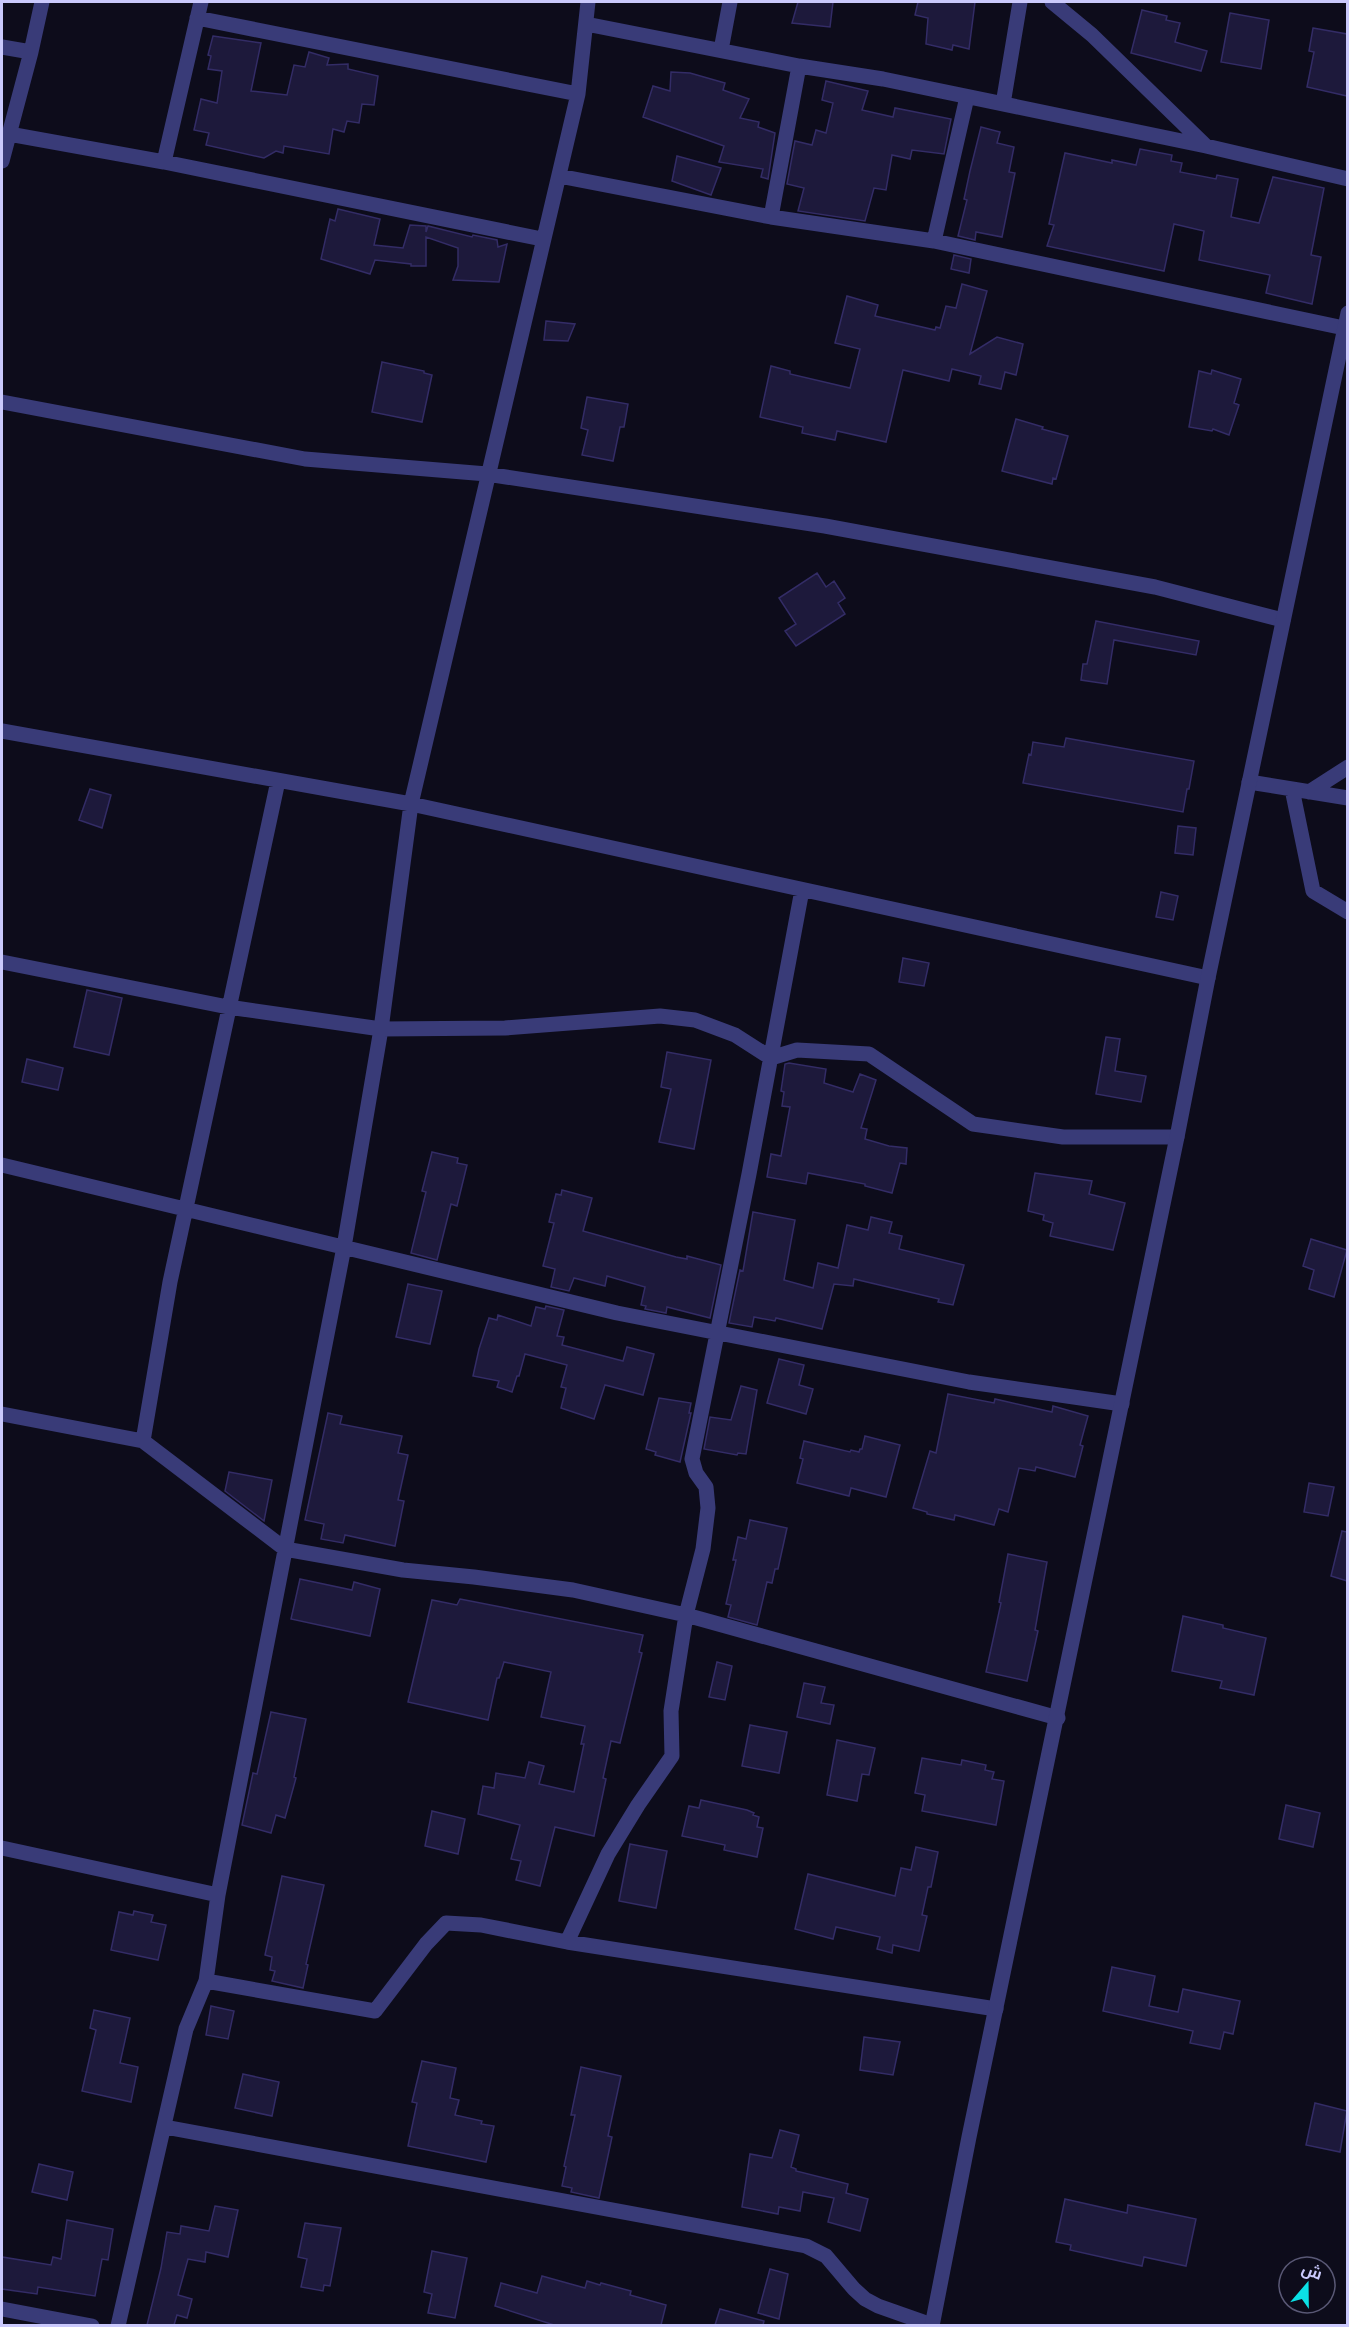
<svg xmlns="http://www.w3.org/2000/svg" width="1349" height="2327" font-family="Cabin,Cairo,sans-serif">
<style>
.building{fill:#1d193b;stroke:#332c66;stroke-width:1.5}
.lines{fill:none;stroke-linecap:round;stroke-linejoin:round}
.minor{stroke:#393b78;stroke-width:15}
.tertiary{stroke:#393b78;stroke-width:15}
</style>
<rect width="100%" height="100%" fill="#0d0c1b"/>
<!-- building -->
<path class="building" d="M798,2h35l-3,25 -38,-4z
M918,2h57l-6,47 -16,-4 -1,5 -26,-6 2,-26 -13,-3z
M1142,10l25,6 -1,4 14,3 -5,19 32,9 -6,20 -70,-18z
M1230,13l39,7 -8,49 -40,-7z
M1313,28l34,6v62l-40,-9 7,-35 -5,-1z
M213,36l48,7 -10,48 36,4 7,-30 11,2 4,-15 20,6 -2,7 21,-1v5l30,7 -4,29 -12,-1 -3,19 -12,-2 -3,11 -11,-3 -4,25 -45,-8 -1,7 -7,-2 -12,7 -58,-13 3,-12 -15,-3 7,-31 16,4 5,-32 -14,-2 3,-13 -3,-1z
M671,72l19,1 35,10 -2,7 26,9 -9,19 19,4 -1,5 17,6 -7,46 -7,-2 2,-8 -44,-7 5,-16 -81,-29 10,-31 17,5z
M826,81l42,10 -6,19 31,7 2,-9 56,11 -7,35 -32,-4 -2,9 -18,-4 -6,35 -12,-2 -9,33 -67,-10 6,-23 -17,-4 8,-43 17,4 4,-15 10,3 7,-30 -11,-3z
M981,127l19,5 -3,11 17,4 -5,25 6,1 -13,64 -26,-5 -1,8 -17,-4 9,-36 -3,-1 6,-28z
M1140,149l32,6 -1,6 11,2 -2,9 36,7 1,-4 21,4 -7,38 28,6 14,-46 51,11 -13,67 10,2 -9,47 -46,-11 4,-18 -71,-15 5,-29 -30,-7 -10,47 -117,-25 7,-21 -5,-1 16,-71 47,10v-3l24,5z
M677,156l44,12 -10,27 -39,-14z
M338,209l42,10 -6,26 29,3 7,-23 16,1v6l2,-6 44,11 1,-2 24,5 1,7 9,-3 -8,38 -46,-2 5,-14v-18l-32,-11v29h-15v-2l-36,-4 -5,14 -49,-15 9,-40 5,2z
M954,255l17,4 -2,14 -18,-4z
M962,284l25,7 -17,63 27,-17 26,7 -7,31 -11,-3 -4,17 -22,-5 2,-8 -29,-7 -3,12 -46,-11 -17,72 -49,-11 -2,9 -33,-7 1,-6 -43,-10 11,-51 19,5v3l60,14 10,-39 -25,-6 12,-47 31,9 -3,11 60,14 1,-3 4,1 6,-22 10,2z
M546,321l29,3 -7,17 -24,-1z
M382,362l42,9v2l8,2 -10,47 -50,-10z
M1212,370l29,9 -7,24 5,2 -10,30 -16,-6 -1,2 -23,-4 10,-56 12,3z
M587,397l41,7 -4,23h-4l-7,34 -31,-6 6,-25 -7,-2z
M1016,419l27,8 -1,2 26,7 -12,43 -3,-1 -1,6 -50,-13z
M817,573l9,14 8,-6 11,17 -7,5 7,11 -49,32 -11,-15 11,-7 -17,-26z
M1096,621l103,20 -3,14 -82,-15 -7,44 -26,-4 2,-16h4z
M1066,738l128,23 -5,28h-2l-4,23 -160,-29 6,-29 2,1 2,-13 31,5z
M90,789l21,6 -9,33 -23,-8z
M1178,826l18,2 -3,27 -18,-2z
M1161,892l17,4 -5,24 -17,-3z
M903,958l26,5 -5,23 -25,-4z
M87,990l35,8 -13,57 -35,-8z
M1106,1037l14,2 -5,32 31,5 -5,26 -45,-8z
M667,1052l44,8 -17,89 -35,-7 12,-53 -10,-2z
M27,1059l36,9 -5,22 -36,-8z
M789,1063l37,6 -2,14 29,9 7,-18 16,6 -15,48 6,1 -2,10 24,7 18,2 -1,16 -6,-1 -8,30 -27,-7v-2l-57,-11 -2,11 -39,-7 4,-23 10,2 9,-49 -8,-1 2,-14 -3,-1 4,-27z
M432,1152l26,6 -1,5 10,2 -10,41 -6,-2 -14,56 -26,-7 15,-61 -4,-1z
M1035,1173l57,8 -3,13 36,9 -12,47 -63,-14 3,-13 -10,-3 1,-5 -16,-4z
M562,1190l30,8 -9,33 93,26 11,2v-3l34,9 -11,53 -43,-11 -1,6 -21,-4 1,-3 -5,-1 4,-18 -38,-11 -2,10 -31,-8 -5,13 -18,-4 4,-18 -12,-3 11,-43 -5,-1 7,-28 5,1z
M753,1212l42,8 -11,60 29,8 5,-25 20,5 9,-43 21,5 3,-13 21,5 -3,11 13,3 -3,13 65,16 -11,40 -15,-3 1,-3 -85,-20 -1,7 -19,-2 -12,45 -46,-11 -1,3 -21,-4 -2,10 -23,-4 11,-53 3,1z
M1311,1239l36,11 -13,47 -25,-8 5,-19 -11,-4z
M408,1284l34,7 -12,53 -34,-7z
M546,1306l18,4 -7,26 7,1 -2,8 61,16 4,-14 27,7 -11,41 -38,-10 -11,34 -33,-11 5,-20 -5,-1 6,-22 -42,-11 -6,22h-2l-5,16 -15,-5 2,-6 -26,-5 6,-27 10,-31 8,2 1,-5 33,11 5,-19 9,2z
M779,1359l25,6 -5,20 14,4 -7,25 -39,-11z
M741,1386l16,4 -11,64 -8,-1 -1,2 -33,-6 6,-32 21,3z
M948,1394l46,9 1,-4 57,13 1,-6 35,10 -8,29 3,1 -8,31 -39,-10 -1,4 -16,-3 -11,44 -9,-3 -5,16 -39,-10 -1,5 -27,-6v-2l-14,-4 17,-57 6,2z
M659,1398l32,5 -2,10h2l-11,49 -25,-7 1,-3 -10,-3z
M328,1413l14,3 -2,8 62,12 -4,17 10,2 -10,45 6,1 -9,45 -50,-11 -2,8 -22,-4 3,-15 -19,-4z
M865,1436l35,9 -14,52 -35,-9 -2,8 -52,-13 6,-24 -3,-1 4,-17 46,11 1,-2 8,2 1,-3h2z
M229,1472l43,8 -8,41 -39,-30z
M1309,1483l25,4 -6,29 -24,-4z
M750,1520l37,8 -9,41h-3l-3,14 -5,-1 -10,43 -29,-8 3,-12 -5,-1 10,-44h-3l5,-23 8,2z
M1342,1531l5,1v49l-16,-5z
M1008,1554l39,8 -12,68 3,1 -11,50 -41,-9 15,-69 -2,-1z
M300,1579l52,11 2,-8 26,7 -10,47 -79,-17z
M460,1599l183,36 -4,17 3,1 -22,90 -9,-2 -8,37 3,1 -12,57 -39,-9 -15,59 -24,-6 5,-19 -10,-2 9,-34 -42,-11 5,-28 11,2 2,-15 29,5 4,-16 15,4 -5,18 35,8 10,-48h-3l4,-18 -44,-9 10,-45 -47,-10 -5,16h-2l-9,42 -80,-18 24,-102 25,5z
M1183,1616l40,9v3l43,10 -12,57 -34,-7 2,-7 -50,-10z
M717,1662l15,4 -7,34 -16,-3z
M804,1683l21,4 -4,16 13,2 -4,19 -33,-7z
M271,1712l35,7 -12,58 2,1 -11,40 -9,-3 -5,18 -29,-8 11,-52 4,1z
M750,1725l37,7 -8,41 -37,-7z
M837,1740l38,8 -6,27 -7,-1 -5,27 -30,-6z
M922,1758l39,7 1,-5 24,5 -1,5 9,2 -2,7 12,2 -8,44 -74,-14 3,-16 -10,-2z
M701,1800l46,10 7,3 -1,2 6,2 -2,10 6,1 -6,29 -33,-7 1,-5 -43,-9 7,-30 10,2z
M1286,1805l34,8 -7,34 -34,-8z
M432,1811l33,8 -7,35 -33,-8z
M630,1844l37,7 -11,57 -37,-7z
M916,1847l22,5 -7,35h-3l-6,28 5,1 -8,35 -26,-6 -1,8 -15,-4 3,-12 -44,-10 -3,12 -38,-10 13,-55 87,22 6,-28 10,2z
M282,1876l42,9 -18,79 2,1 -5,23 -31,-7 3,-10 -5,-1 2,-13 -7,-2z
M134,1911l19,4 -2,7 15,3 -8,35 -47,-10 8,-38 14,3z
M1112,1967l43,9 -6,30 29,6 5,-23 57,12 -7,33 -9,-2 -4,17 -30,-6 3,-12 -90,-20z
M211,2006l23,5 -6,28 -22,-4z
M94,2010l36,8 -10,45 18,4 -7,35 -49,-11 14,-61 -6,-2z
M864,2037l36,5 -7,33 -33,-5z
M422,2061l34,7 -6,30 9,2 -4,15 27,6 -1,3 13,2 -8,36 -78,-16 9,-43 -5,-1z
M581,2067l40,9 -13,60 4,1 -13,61 -28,-6 1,-4 -10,-2 4,-19 -2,-1 11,-51h-4z
M243,2074l36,8 -7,34 -37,-8z
M1315,2103l32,8 -7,41 -34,-7z
M780,2130l19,5 -8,32 5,2v2l52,13 -2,9 22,6 -8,32 -32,-9 6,-24 -31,-6 -3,19 -21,-4 -1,7 -36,-7 8,-53 22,4z
M39,2164l34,8 -6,28 -35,-8z
M1065,2199l62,14 1,-8 68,14 -10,47 -42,-9 -2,9 -72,-16 1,-5 -15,-3z
M215,2206l23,4 -10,47 -22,-5 -1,10 -17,-3 -10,36 14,4 -5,19 -10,-3 -3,10h-27l14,-57 6,-36 13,2 1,-8 28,5z
M67,2220l46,9 -5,31 -6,-1 -7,37 -57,-9 -1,7 -35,-5v-32l49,8 2,-8 8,2z
M305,2223l36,5 -11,58 -6,-1 -1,6 -22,-4 6,-28 -9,-2z
M432,2251l35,7 -12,60 -27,-5 4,-19 -8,-2z
M770,2269l18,5 -9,45 -21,-6z
M542,2276l43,12 2,-7 13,4 1,-2 30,8 -1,4 36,10 -5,20h-107l-59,-19 6,-23 36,10z
M720,2309l44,12 -1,4h-48z"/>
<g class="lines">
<!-- minor -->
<path class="minor" d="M1052,2l40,33 114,111
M197,18l381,76
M586,24l213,42 84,13 323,67 142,33
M2,47l29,5
M721,50l9,-48
M1003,104l17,-102
M9,134l155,28 378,77
M2,161l29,-109 11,-50
M164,162l37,-160
M559,176l212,41 163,24 410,87
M771,217l28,-151
M934,241l33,-144
M2,402l303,57 182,15 338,52 330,61 128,33
M2,731l409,73 797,174
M1249,782l99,16
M1292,789l21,102 35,21
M1309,792l39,-25
M2,962l226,45 153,22 124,-1 155,-12 35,4 40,15 36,23 26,-8 72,4 104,70 90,13h114
M2,1165l615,148 352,69 153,22
M2,1414l141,27 142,108 118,21 71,7 99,13 113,25 372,103
M143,1441l27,-159 108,-501
M2,1848l216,47
M567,1942l41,-88 30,-49 34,-49 -1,-45 15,-96 17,-66 5,-41 -2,-21 -10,-14 -4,-14 57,-285 53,-284
M206,1981l169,30 51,-67 20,-21 35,2 86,17 429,67
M165,2127l641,119 20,10 28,33 11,10 13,7 54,19
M2,2309l90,17
M118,2326l68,-297 20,-48 12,-86 126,-648 37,-218 30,-225 167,-710 10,-92"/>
<!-- tertiary -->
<path class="tertiary" d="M932,2326l37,-189 208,-1000 31,-159 140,-665"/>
</g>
<!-- border -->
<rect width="1349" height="2327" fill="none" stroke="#cac9fc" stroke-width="6"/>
<!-- north arrow -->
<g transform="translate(1307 2285) rotate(20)"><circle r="28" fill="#0d0c1b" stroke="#595875" stroke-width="1.5"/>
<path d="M0-4.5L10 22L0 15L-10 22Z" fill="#0be0e5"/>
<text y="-9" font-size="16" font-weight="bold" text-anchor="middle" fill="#cac9fc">ش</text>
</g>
</svg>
